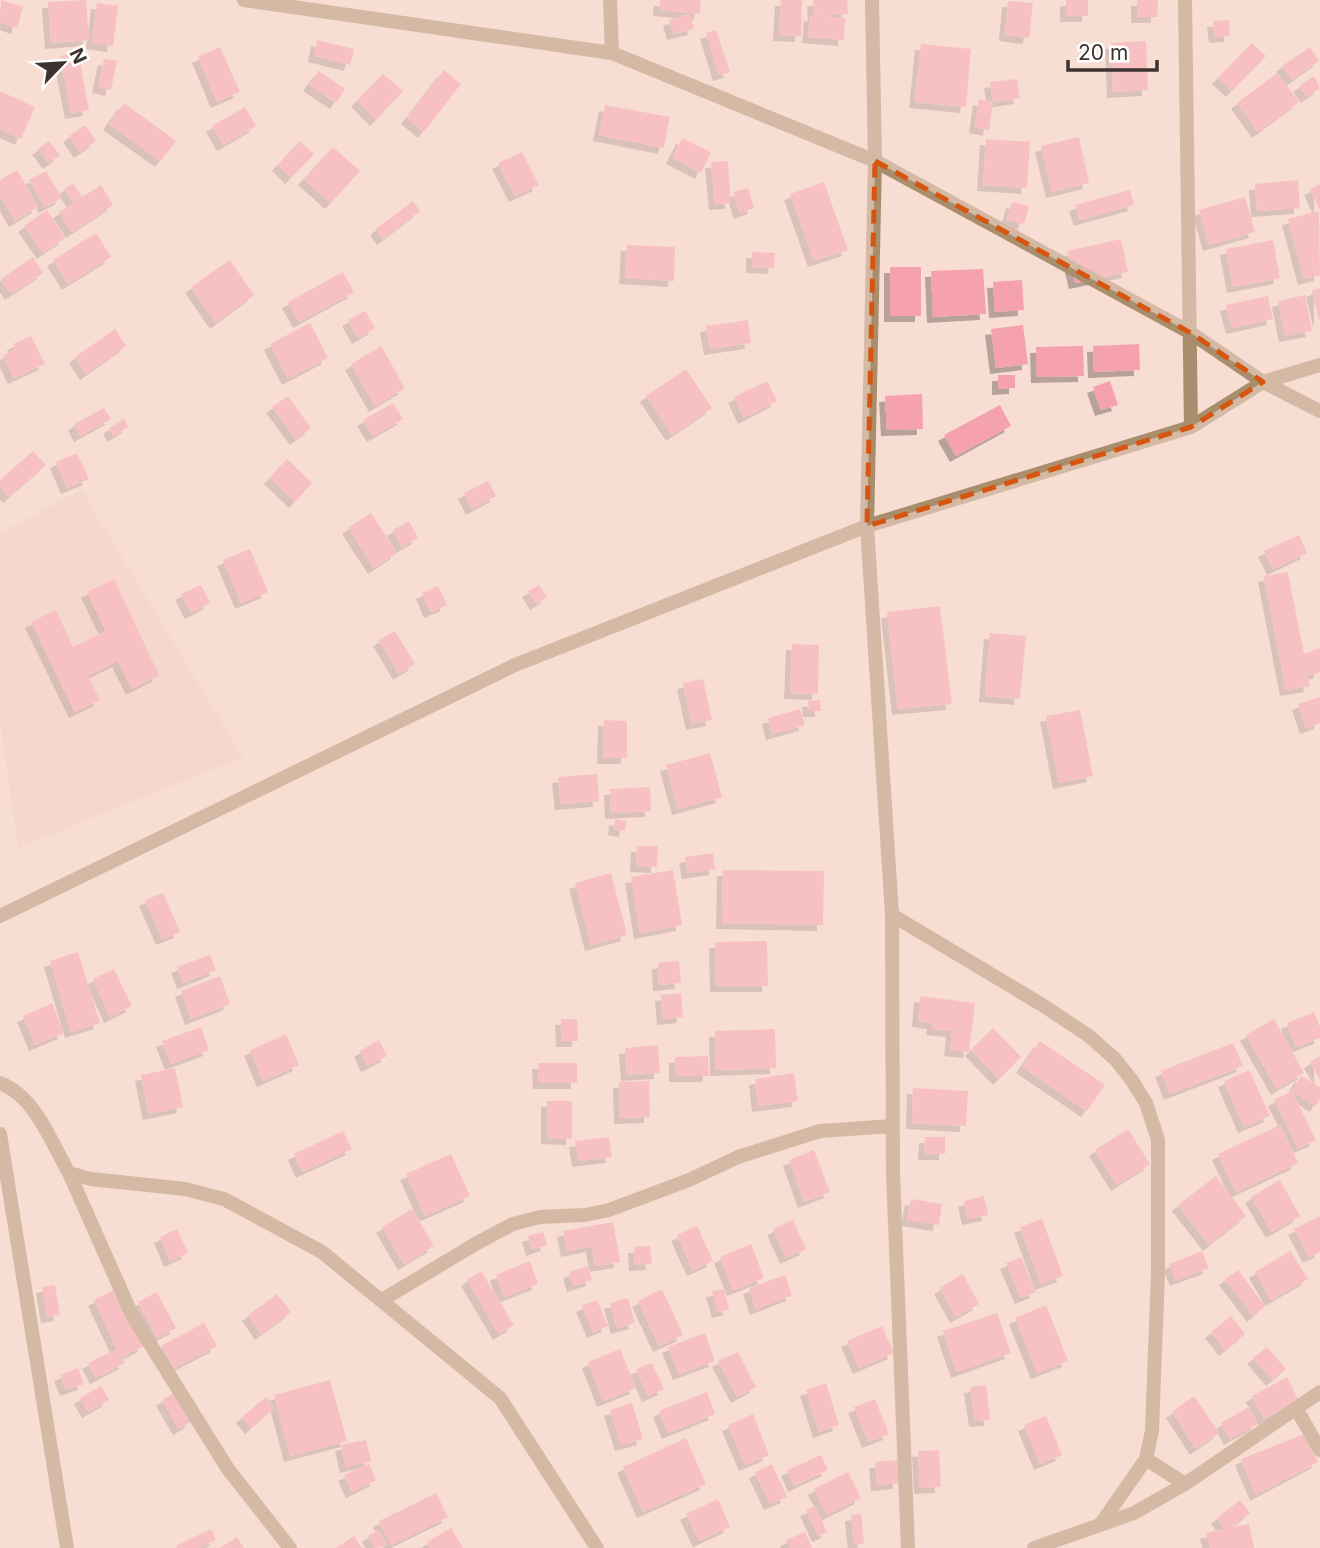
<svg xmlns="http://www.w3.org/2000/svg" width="1320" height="1548" font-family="Inter,sans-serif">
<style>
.built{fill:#f3d0c3}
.building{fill:#f5a1af;filter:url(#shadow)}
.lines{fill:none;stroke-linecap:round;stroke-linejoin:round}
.street{stroke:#a98e6d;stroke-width:14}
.marked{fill:none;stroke:#d7550f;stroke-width:5;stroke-dasharray:14 9;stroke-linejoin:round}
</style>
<defs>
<filter id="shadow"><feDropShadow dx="-6" dy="6" stdDeviation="0" flood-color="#0004"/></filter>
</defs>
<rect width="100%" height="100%" fill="#f8ddd3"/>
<!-- built -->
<path class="built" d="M81,490l162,267 -225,91 -18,-127v-188z"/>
<!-- building -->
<path class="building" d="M1,0l22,7 -6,21 -17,-6z
M86,0l3,40 -38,3 -3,-41z
M660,0h41l-1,14 -41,-4z
M781,0h21l-1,36 -22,-1z
M813,0h34l1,14 -34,2z
M1066,0h22v16h-22z
M1137,0h21l-1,17h-20z
M1008,1l25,2 -4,35 -24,-3z
M97,3l21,3 -5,40 -21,-3z
M690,14l4,15 -21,5 -4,-14z
M810,15l35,3 -1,22 -36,-3z
M1229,20l1,16 -15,1 -2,-16z
M716,30l14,42 -11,3 -13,-42z
M317,40l37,9 -4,16 -36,-9z
M1146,41l2,49 -35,2 -2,-49z
M1252,43l14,13 -34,35 -14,-13z
M921,44l50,5 -5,58 -51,-5z
M220,47l20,45 -23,10 -19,-45z
M1310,47l9,14 -27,19 -10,-14z
M78,52l11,58 -18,3 -11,-57z
M104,59l13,2 -6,29 -13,-3z
M444,70l17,14 -37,48 -17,-14z
M319,71l26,18 -9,14 -27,-18z
M1277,73l22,29 -41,30 -21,-29z
M383,74l20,17 -27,29 -19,-19z
M1314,76l6,12 -13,9 -8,-11z
M1017,79l3,19 -27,4 -4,28 -14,-3 4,-28 14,3 -3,-20z
M0,91l35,16 -14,32 -21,-10z
M124,103l52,38 -15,20 -52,-37z
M605,105l65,12 -6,31 -65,-13z
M245,107l11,19 -33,19 -11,-19z
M85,125l11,16 -16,11 -11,-16z
M1079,137l10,46 -37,9 -11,-46z
M682,138l29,14 -10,21 -29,-15z
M986,139l44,3 -3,46 -44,-3z
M49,141l11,14 -11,8 -11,-14z
M300,141l14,13 -23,24 -13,-13z
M333,147l27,24 -29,32 -27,-24z
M522,152l17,33 -24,11 -17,-33z
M728,161l3,42 -16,1 -4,-42z
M17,170l21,37 -23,14 -15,-26v-15z
M46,171l16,27 -17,9 -16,-27z
M1298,180l2,28 -43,3 -2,-27z
M824,182l24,68 -34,11 -24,-67z
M73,183l9,14 19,-12 12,20 -41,27 -13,-20 15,-9 -10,-14z
M1320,184v27l-10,-22z
M748,188l6,20 -14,5 -7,-21z
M1130,190l4,15 -54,15 -5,-15z
M1245,197l10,35 -46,13 -10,-35z
M413,201l7,10 -37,28 -7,-10z
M1012,202l17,4 -5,18 -17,-4z
M47,210l18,28 -22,15 -19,-27z
M1319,211l1,64 -16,4 -16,-60z
M96,233l15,24 -43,27 -15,-24z
M1121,239l7,33 -53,11 -8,-32z
M1273,240l7,38 -47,9 -7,-38z
M627,245l48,2 -1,34 -49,-3z
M752,252l23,1 -1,15 -22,-1z
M33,257l10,16 -32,21 -10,-15z
M230,260l24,35 -38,28 -25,-36z
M890,267h31v49h-31z
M983,269l3,45 -53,3 -2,-46z
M343,272l11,20 -55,30 -11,-20z
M1022,280l2,30 -29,2 -2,-30z
M1320,288v32h-1l-7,-29z
M1305,295l7,36 -27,5 -7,-35z
M1268,296l5,23 -41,9 -6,-23z
M365,311l10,17 -17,10 -10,-18z
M748,320l3,23 -41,6 -4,-23z
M310,323l18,35 -40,21 -18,-35z
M1023,325l5,39 -32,4 -5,-39z
M115,329l11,17 -40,28 -11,-17z
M31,336l14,28 -31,14 -11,-22 12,-7 -2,-5z
M1139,344l1,26 -46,2 -1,-26z
M381,346l24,42 -30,18 -24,-42z
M1083,346l1,30 -47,1 -1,-30z
M686,369l26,39 -40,27 -26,-39z
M998,375h17v13l-17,1z
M767,381l10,20 -33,17 -10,-21z
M1110,381l8,24 -17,5 -8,-23z
M922,394l1,35 -36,1 -2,-34z
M288,396l23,32 -15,11 -24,-32z
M393,403l10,16 -30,17 -10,-16z
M1000,405l11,21 -55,30 -12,-21z
M104,408l7,11 -31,17 -6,-12z
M124,419l4,8 -14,9 -5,-8z
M33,451l13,14 -37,32 -9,-10v-7z
M77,453l12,26 -22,9 -11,-26z
M287,459l25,24 -17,19 -25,-24z
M488,481l8,15 -24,13 -8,-16z
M371,513l26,40 -23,15 -26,-40z
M409,521l9,17 -16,9 -9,-17z
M1299,535l8,18 -34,16 -9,-18z
M250,549l18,43 -27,11 -18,-43z
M1288,572l16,82 16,-6v24l-10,4 -4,-10 4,20 -24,4 -22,-114z
M114,579l45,96 -27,14 -14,-28 -30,15 12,24 -25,12 -44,-90 25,-12 17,37 33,-16 -19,-39z
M201,585l9,18 -19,10 -10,-19z
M539,585l8,12 -11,7 -8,-13z
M438,586l9,19 -17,7 -8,-19z
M940,606l12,98 -54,5 -11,-97z
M395,631l20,33 -16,10 -20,-34z
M990,633l36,3 -6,63 -35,-3z
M792,644l27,1 -1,49 -28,-1z
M703,679l9,41 -20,4 -9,-41z
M1320,697v26l-14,5 -8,-24z
M820,700l1,11h-12l-1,-10z
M800,709l5,16 -33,9 -4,-16z
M1080,710l13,66 -34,7 -13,-67z
M604,720l23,1v37h-24z
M710,753l12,44 -44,12 -12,-44z
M597,774l2,27 -38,3 -3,-27z
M650,787l1,24 -40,2 -1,-24z
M615,819l11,2 -1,10 -11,-2z
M637,846h21l-1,21 -21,-1z
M713,853l2,16 -27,4 -3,-16z
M673,870l9,55 -42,8 -9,-56z
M723,870l101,1 -1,54 -101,-2z
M611,873l16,62 -36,10 -16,-62z
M163,893l17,39 -18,7 -17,-39z
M767,941l1,45h-52l-1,-44z
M78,952l22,71 -29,9 -21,-71z
M210,955l6,15 -33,13 -6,-16z
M679,961l2,22 -22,2 -1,-22z
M114,969l18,37 -22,11 -17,-38z
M220,976l10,28 -39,15 -10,-28z
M681,993l2,24 -20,2 -2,-24z
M920,996l55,7 -6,49 -19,-2 2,-19 -20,-2 1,-6 -15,-2z
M52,1003l12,30 -29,12 -12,-29z
M1314,1012l6,15v11l-24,9 -9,-24z
M561,1019h16l1,22h-16z
M1274,1019l30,54 -27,16 -31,-54z
M201,1027l8,23 -38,14 -9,-23z
M993,1028l28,29 -22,22 -28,-29z
M775,1029l1,39 -60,2 -1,-39z
M286,1034l13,31 -36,16 -13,-31z
M379,1040l8,16 -20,10 -7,-15z
M1040,1041l65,44 -18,26 -65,-44z
M1233,1043l10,23 -73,28 -9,-23z
M658,1045l2,28 -33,2 -2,-27z
M708,1056l1,20h-34v-19z
M1320,1056v24l-10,-18z
M538,1063h39v20h-38z
M175,1068l8,39 -34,7 -8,-39z
M1249,1070l21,46 -26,11 -20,-46z
M794,1073l4,28 -40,5 -3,-27z
M1301,1076l19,11v12l-4,7 -24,-15z
M649,1081l1,36 -30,1 -1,-36z
M913,1088l55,3 -2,35 -54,-3z
M1292,1091l24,49 -18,8 -24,-48z
M547,1101h25v38l-25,-1z
M1280,1125l18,38 -62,29 -18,-38z
M1128,1129l22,35 -33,21 -22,-35z
M343,1131l9,18 -50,23 -8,-18z
M609,1137l3,20 -34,4 -3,-20z
M925,1137h20v17h-21z
M814,1150l16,42 -26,10 -15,-42z
M451,1154l19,42 -45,20 -19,-42z
M1216,1176l30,40 -37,29 -31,-40z
M1280,1180l20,36 -28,16 -21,-35z
M984,1196l4,19 -20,4 -4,-18z
M911,1199l31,5 -3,21 -32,-5z
M412,1209l22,37 -30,18 -22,-37z
M1320,1216v36l-11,5 -15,-28z
M1042,1219l21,57 -22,8 -21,-57z
M793,1220l13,29 -20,9 -13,-29z
M613,1222l7,40 -25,4 -3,-20 -25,5 -4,-20z
M697,1226l16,35 -20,9 -16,-35z
M177,1229l11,24 -18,8 -10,-24z
M543,1232l4,13 -15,5 -4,-14z
M751,1244l13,34 -31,12 -13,-33z
M650,1246l2,18 -17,1 -1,-18z
M1202,1251l7,17 -33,12 -7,-16z
M1290,1251l18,28 -37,21 -16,-28z
M1021,1257l15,35 -15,6 -15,-35z
M530,1261l8,23 -34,13 -8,-22z
M588,1266l4,14 -19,6 -4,-14z
M1238,1270l27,36 -12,10 -28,-37z
M481,1271l33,54 -15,9 -32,-54z
M963,1274l16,30 -23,13 -16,-29z
M785,1275l7,20 -36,14 -7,-21z
M55,1285l5,30 -13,2 -5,-30z
M115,1289l29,57 -22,11 3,6 -29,15 -8,-15 29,-14 -23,-49z
M662,1289l21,46 -24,11 -21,-45z
M724,1289l5,20 -11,3 -6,-21z
M157,1292l19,36 -19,10 -19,-36z
M277,1294l14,18 -30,22 -13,-19z
M628,1298l7,25 -18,5 -7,-25z
M597,1300l11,26 -15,6 -11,-26z
M1046,1305l22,56 -31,12 -22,-55z
M997,1313l14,40 -54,19 -14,-41z
M1231,1316l14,18 -20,16 -14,-18z
M204,1323l13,23 -43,22 -13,-22z
M882,1326l12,27 -35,15 -12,-27z
M705,1333l10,28 -36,13 -11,-27z
M1267,1347l19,22 -14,11 -19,-22z
M620,1349l16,39 -33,13 -15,-39z
M738,1352l18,35 -19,10 -19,-36z
M652,1363l12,26 -16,7 -12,-27z
M78,1368l6,16 -18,6 -6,-15z
M1287,1377l12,24 -35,18 -12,-23z
M330,1380l17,61 -57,15 -16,-61z
M826,1383l13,42 -20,7 -13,-42z
M986,1385l4,35 -15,1 -5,-34z
M101,1386l8,14 -21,12 -8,-14z
M707,1392l8,22 -47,19 -9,-22z
M174,1393l17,29 -12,7 -17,-29z
M1194,1396l25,37 -23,16 -24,-37z
M266,1397l8,11 -23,20 -9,-11z
M875,1399l14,35 -21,8 -14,-35z
M632,1403l11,36 -22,6 -11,-35z
M1249,1407l9,17 -28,15 -9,-16z
M753,1414l16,41 -24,10 -17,-40z
M1046,1416l16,39 -22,9 -16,-39z
M1304,1434l14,28 -62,33 -15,-36z
M686,1438l20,46 -63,28 -20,-45z
M366,1440l5,21 -25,6 -5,-22z
M939,1450l2,37 -21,1 -2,-37z
M821,1455l7,15 -34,16 -7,-16z
M897,1460l2,23 -22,2 -2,-23z
M369,1464l7,16 -24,12 -8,-17z
M772,1464l15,33 -17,7 -15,-32z
M848,1472l13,26 -34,17 -13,-26z
M436,1493l12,24 -57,28 -12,-24z
M718,1499l12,28 -31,14 -13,-27z
M1240,1500l10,13 -19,14 18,-3 5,24h-44l-4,-15 19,-4 -8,-11z
M815,1506l12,26 -9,4 -12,-26z
M861,1514l3,30 -10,1 -3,-30z
M451,1528l12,20h-33l-3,-6z
M211,1529l5,11 -17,8h-22l-1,-2z
M379,1530l8,15 -12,3 -7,-12z
M805,1532l7,16h-22l-4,-8z
M354,1536l8,12h-26z
M237,1537l7,11h-24z"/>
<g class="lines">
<!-- street -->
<path class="street" d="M244,0l368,53 263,108 316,172 72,49 57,29
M610,0l2,53
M872,0l3,161 -8,365 25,389 1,258 15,375
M1185,0l6,427
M892,915l152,91 45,30 26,23 16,20 15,24 12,37v132l-6,159 -6,28 -46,66
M0,916l515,-251 352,-139 324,-99 72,-45 57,-17
M0,1083c35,13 51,59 69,90l22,6 94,10 39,10 98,53 178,146 97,150
M0,1134l67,414
M69,1173l63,142 96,154 62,79
M382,1300l95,-57 36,-19 27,-7 45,-2 24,-5 80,-30 49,-23 82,-26 73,-5
M1296,1408l24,42
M1146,1459l39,25
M1034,1548l100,-35 51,-29 135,-92"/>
</g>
<!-- marked area -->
<path d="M0 0H1320V1548H0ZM875,161l316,172 72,49 -72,45 -324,99z" fill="#f8ddd3" fill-opacity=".55" fill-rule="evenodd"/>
<path class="marked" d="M875,161l316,172 72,49 -72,45 -324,99z"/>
<!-- north arrow -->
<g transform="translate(63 63) rotate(65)" stroke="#ffffff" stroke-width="5" paint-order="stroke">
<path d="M0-5L12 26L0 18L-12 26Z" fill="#3c322e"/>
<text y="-10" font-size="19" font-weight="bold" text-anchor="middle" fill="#3c322e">N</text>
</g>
<!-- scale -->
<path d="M1068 60v10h89v-10" fill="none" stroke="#3c322e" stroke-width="3.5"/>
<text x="1078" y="60" font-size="21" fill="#3c322e" stroke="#ffffff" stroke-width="5" paint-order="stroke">20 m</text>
</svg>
